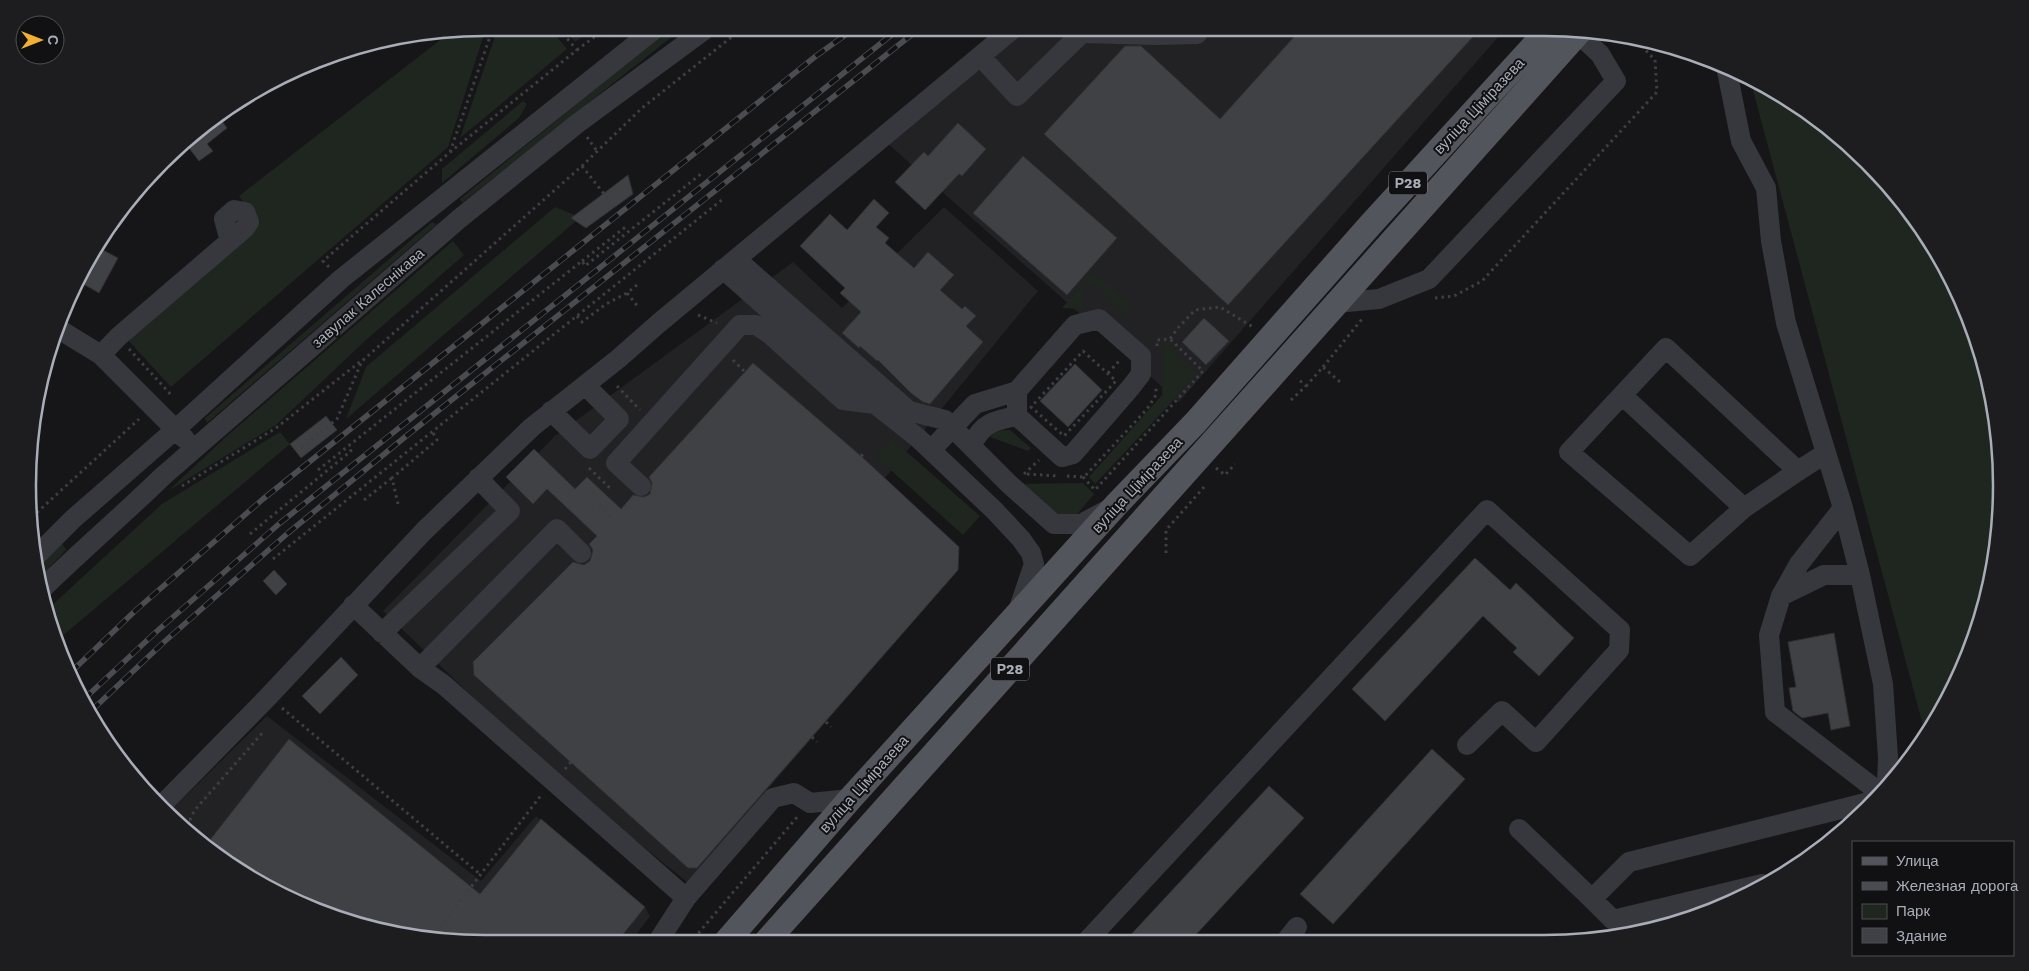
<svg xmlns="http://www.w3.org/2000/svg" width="2029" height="971" font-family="'Work Sans',sans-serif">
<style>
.built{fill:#222225}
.green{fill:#1e261f}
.building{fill:#404145;stroke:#303034}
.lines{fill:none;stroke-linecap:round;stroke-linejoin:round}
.path{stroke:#3d3f44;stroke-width:3;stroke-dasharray:2.5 4;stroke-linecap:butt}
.minor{stroke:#37383d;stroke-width:20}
.major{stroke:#53555c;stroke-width:25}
.rail-casing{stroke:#4a4c52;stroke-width:5.5}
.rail{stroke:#111113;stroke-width:4;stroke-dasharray:11;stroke-linecap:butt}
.labels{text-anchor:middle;stroke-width:4;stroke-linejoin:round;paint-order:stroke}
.shield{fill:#111113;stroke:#7b7e86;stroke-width:1}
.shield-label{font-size:14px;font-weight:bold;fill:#a8adb8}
.street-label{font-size:15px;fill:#a8adb8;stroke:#111113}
.rim{fill:none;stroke:#a8adb8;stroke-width:2.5}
</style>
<rect width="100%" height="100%" fill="#161618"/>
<!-- built -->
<path class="built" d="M1000,28h506l-327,374 -293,-260z
M944,207l94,84 -158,193 79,63 -1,23 -271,312 -134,-108 -170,-163 172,-175 238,-174 49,46z
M267,716l214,165 55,-65 109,91 5,9 -20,27h-145l-175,-34 -79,-43 -64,-52z"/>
<!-- green -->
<path class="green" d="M486,28l-38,119 -277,240 -45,-49 134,-116 -21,-26 209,-162z
M498,28h51l18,21 -107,89z
M563,28h31l-19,14z
M612,28h24l-23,10 -4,-8z
M670,28h13l-221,175 -2,-4z
M1750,79l48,26 70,57 56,69 43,79 26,86 8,90 -8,89 -26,86 -42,72z
M523,101l4,3 -8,14 -77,65v-14z
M555,207l20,8 1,6 -230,198 20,-52z
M432,222l5,2 -230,199 -2,-5z
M453,241l11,14 -98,85 -90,85 -108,66 60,-56z
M1094,273l38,33 -12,13 1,-9 -29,-27 -7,3 -2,23 -21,-1z
M1170,345l28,29 -103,110 -6,-7 73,-82 1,-49z
M1003,430h7l21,18 -3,3 -38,-14 4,-5z
M280,432l10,12 -230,194 -10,-31 112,-103z
M892,439l88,77 -17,19 -89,-80z
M1083,483l11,11 -20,24h-16l-40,-34z
M62,543l4,7 -25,26 -3,-9z"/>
<!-- building -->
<path class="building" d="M1302,28h179l-253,277 -184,-171 81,-88h16l79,73z
M218,116l9,12 -20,16 6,7 -14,10 -13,-17 20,-22z
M958,123l28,26 -24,27 -3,-2 -34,36 -30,-28 29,-30 4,4z
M1023,156l94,82 -50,57 -94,-82z
M628,175l5,19 -47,34 -15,-10z
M874,199l15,14 -13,14 13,11 -4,5 29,25 14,-16 26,23 -14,15 22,19 3,-3 11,10 -10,10 17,16 -53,62 -7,-2 -12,-9 -33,-33 -1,1 -17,-15 -1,2 -17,-15 19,-21 -21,-19 5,-5 -45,-42 30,-32 17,16z
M101,249l17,9 -19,35 -21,-12 15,-28 5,3z
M1204,318l25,23 -23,24 -24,-23z
M753,363l108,93 98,91 -1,23 -261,298h-9l-214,-193 -1,-13 100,-100 11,3 6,-4 3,-11 -4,-6 8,-8 -50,-47 -14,15 -27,-27 28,-28 41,40 12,-12 34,32 12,-14 11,2 6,-3 2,-11 -3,-6z
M1075,364l27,26 -34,37 -28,-26z
M326,416l11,14 -36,28 -11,-14z
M1475,558l35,32 6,-7 58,55 -35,38 -26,-24 4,-4 -34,-32 -98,105 -33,-32z
M274,570l13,14 -11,11 -13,-14z
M1834,633l16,93 -19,4 -3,-17 -26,5 -9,-7 -4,-23 7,-1 -8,-45z
M341,657l17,18 -38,39 -18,-18z
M289,739l191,155 61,-75 104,88 -29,36 -131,1 -89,-9 -86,-26 -72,-39 -32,-25z
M1432,749l33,30 -132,145 -33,-30z
M1269,786l35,32 -114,123h-65z"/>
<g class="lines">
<!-- path -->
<path class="path" d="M1639,44l4,-5
M577,50l29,-22
M587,137l10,14
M450,152l43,-124
M582,166l26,33
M582,261l46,-36
M329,267l-6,-6 126,-108 128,-103 -19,-22
M637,285l-10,8 12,15
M1435,298l19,-2 28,-15 175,-189 -2,-32 -23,-24
M698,315l19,8
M577,316l5,6 24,-18 21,-11
M1157,346v-6l13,-1 7,-10 18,-19 25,-3 33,20
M129,349l44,48
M1083,351l33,30 -52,55 -33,-29z
M733,360l12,12
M1323,367l39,-48
M1108,373l12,-13
M617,386l23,24
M1306,386l17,-19 17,15
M1291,400l15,-14 -9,-8
M301,448l36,-29 25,-58 221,-196 59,-57 101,-80
M861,456l4,-3
M589,468l23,22
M1216,468l9,7 10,-11
M318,470l264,-209 3,5 116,-92
M1024,474l15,-14
M1027,474l31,2
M1067,476l17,1 63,-68 9,-14v-10
M1083,477l12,13 108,-119 -33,-32
M182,486l94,-58 85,-67
M364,500l28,-22
M398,504l-6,-26 45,-38 -5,-9
M599,506l14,12
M32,517l107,-98
M250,534l101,-83 -3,-5
M1166,553v-23l39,-44
M273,559l450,-360
M282,708l199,167
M826,722l5,5
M812,737l5,5
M565,769l6,-7
M176,821h14
M189,832l-2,-5 7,-16 70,-80
M432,938l110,-144
M690,943l108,-127"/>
<!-- minor -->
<path class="minor" d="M980,56l37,40 65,-63 74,2 41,-1
M1726,66l15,75 25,47 5,53 15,82 57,185 17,67 23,109 5,73 -1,27
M736,259l173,152 36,9 64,64 45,40h27l26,-14
M723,269l152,135
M1336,303l43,-4 50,-20 187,-198 -16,-27 -25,-23
M1099,319l42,37v18l-10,13 -58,67 -11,3 -45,-41v-25l58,-66z
M57,328l44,27 84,84
M101,355l17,-18 127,-109 4,-6 -4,-10 -11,-2 -10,9 6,22
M1622,395l122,113
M551,411l39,38 29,-30 -34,-34
M972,445c10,-22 23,-25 45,-29
M931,450l44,-46 42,-13
M1798,471l-54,37 -54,48 -121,-104 97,-104 132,123 28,-18
M641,486l-25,-23 124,-138h16l15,10 72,65 32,4 43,34 76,72 27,29 10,14 3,11 -16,47
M1843,508l-44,56 -18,32 -12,39 6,77 104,80
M35,557l38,-38 103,-90 165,-150 315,-251
M44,587c39,-38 80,-73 119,-111l296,-257 119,-96 129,-95
M1781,596l43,-21h36
M353,605l67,63 24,17 242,213
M382,633l128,-122 -32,-33
M420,668l137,-139 24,24
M160,807l107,-109 157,-167 108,-104 86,-68 41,-36 355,-295
M1519,829l73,70
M1762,884l-149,36 -21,-21 37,-37 240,-60
M1087,941l400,-431 133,120 -1,20 -83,92 -34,-31 -35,34
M1286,941l11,-14
M657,943l29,-45 87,-100 21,-5 16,10 40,-4"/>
<!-- major -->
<path class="major" d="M725,943l125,-144 267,-295 78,-81 176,-199 179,-196
M765,943l815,-912"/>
<defs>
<path id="rail" d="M70,673l66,-63 127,-111 553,-443 39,-28
M83,700l73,-68 124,-109 620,-495
M91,711l73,-69 124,-109 117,-96 515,-409"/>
</defs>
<!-- rail casing -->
<use href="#rail" class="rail-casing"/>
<!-- rail -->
<use href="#rail" class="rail"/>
</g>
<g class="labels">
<!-- shield labels -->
<g class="shield">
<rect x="1389" y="171.5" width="38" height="23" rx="4"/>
<rect x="991" y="657.5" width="38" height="23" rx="4"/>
</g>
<g class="shield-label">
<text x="1408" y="188">Р28</text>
<text x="1010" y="674">Р28</text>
</g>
<!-- street labels -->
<g class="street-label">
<text transform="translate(1479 106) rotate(-47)" y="5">вуліца Ціміразева</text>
<text transform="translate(368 298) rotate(-41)" y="5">завулак Калеснікава</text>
<text transform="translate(1137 485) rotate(-47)" y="5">вуліца Ціміразева</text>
<text transform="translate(864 784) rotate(-48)" y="5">вуліца Ціміразева</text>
</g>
</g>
<!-- crop -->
<path d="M0 0H2029V971H0ZM485 36H1544A449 449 0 0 1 1993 485V486A449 449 0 0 1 1544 935H485A449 449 0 0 1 36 486V485A449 449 0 0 1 485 36Z" fill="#1d1d20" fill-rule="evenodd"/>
<path class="rim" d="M485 36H1544A449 449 0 0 1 1993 485V486A449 449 0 0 1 1544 935H485A449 449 0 0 1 36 486V485A449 449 0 0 1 485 36Z"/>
<!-- legend -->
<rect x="1852" y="841" width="162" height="115" fill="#111113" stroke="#4d4f55"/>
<rect x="1862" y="857" width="25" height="8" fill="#53555c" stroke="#4d4f55"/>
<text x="1896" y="866" font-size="15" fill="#a8adb8">Улица</text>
<rect x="1862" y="882" width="25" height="8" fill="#4a4c52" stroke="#4d4f55"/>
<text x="1896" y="891" font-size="15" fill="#a8adb8">Железная дорога</text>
<rect x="1862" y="904" width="25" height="15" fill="#1e261f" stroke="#4d4f55"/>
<text x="1896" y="916" font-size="15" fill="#a8adb8">Парк</text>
<rect x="1862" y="928" width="25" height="15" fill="#404145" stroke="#4d4f55"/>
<text x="1896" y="941" font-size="15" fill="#a8adb8">Здание</text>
<!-- north arrow -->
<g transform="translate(40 40) rotate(90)"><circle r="24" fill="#111113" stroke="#4d4f55"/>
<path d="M0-4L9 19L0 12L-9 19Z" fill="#f2b134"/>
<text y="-8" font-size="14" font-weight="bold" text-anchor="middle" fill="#a8adb8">С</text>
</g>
</svg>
